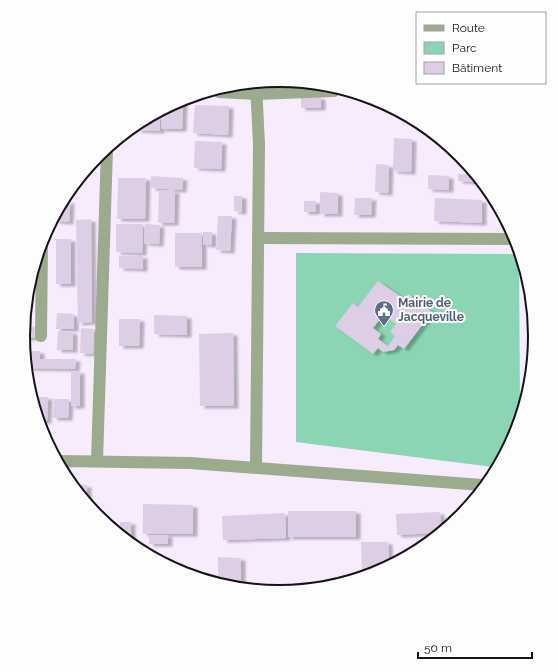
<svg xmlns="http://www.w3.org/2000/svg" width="558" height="672" font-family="Raleway,sans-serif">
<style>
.green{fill:#8bd5b4}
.building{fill:#ddcee5;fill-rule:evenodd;filter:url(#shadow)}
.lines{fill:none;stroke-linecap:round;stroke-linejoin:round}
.minor{stroke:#9caa8d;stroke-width:12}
.tertiary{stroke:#9caa8d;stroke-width:12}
.labels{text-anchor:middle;stroke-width:4;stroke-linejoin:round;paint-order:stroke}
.service-label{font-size:12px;font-weight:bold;fill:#4e5e75;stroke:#fdfdfd;text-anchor:start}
.rim{fill:none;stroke:#18131b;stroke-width:2}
</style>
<defs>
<filter id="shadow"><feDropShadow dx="4.5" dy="2.5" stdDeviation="1" flood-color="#0004"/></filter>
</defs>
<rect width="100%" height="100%" fill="#f7ebfe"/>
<!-- green -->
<path class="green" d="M296,253l223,1 1,158 -5,22 -22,33 -197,-25z"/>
<!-- building -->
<path class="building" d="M301,97h20v11h-20z
M179,101h4l-1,28h-21l1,-17z
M195,105l34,1 -1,29 -35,-2z
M160,113v18l-25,-1z
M394,138l18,1 -1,33 -18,-1z
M195,141l27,1 -1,27 -27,-1z
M376,164l13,1 -1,28 -13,-1z
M467,166l11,16 -20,-1v-7h9z
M428,175l21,1v14l-21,-1z
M151,176l32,2 -1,12 -31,-2z
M118,178h28l-1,41h-28z
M159,190l16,1 -1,32h-16z
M320,192l18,1v21h-18z
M234,196h8v16l-8,-1z
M355,198h17l-1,17h-17z
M435,198l47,2v23l-48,-2z
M67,201h3l-1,21 -14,-1v-2z
M304,201h12v11h-12z
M218,216h14l-2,35 -14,-1z
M91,219l1,103 -14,1 -2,-103z
M116,224h27l-1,29 -26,-1z
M145,224l15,1 -1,19 -15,-1z
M203,232h9v13l-9,-1z
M175,233h27v34h-27z
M56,239h15v45h-15z
M119,256h24v13l-24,-1z
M378,281l26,18 4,-5 24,18 -28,37 -6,-4 -4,5 -11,2 -5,-4 -5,6 -38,-28 18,-23 5,4zM383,315l13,9 -6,8 5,4 -7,10 -10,-7 3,-5 -8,-6z
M57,313l17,1v15h-18z
M154,315l33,1v19l-33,-1z
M119,319h21l-1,27h-20z
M25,326l12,1v11h-14z
M81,328l13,1 -1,25 -13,-1z
M58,331l15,1v18h-16z
M233,333l1,73h-34l-1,-72z
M26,351h14v8h36l-1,10 -46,-1z
M80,371v35h-9v-34z
M35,397h13l-1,24h-7z
M54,399h15l-1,19h-15z
M77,485h10v15z
M143,504l50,1v29h-50z
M288,511h68v26h-68z
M440,512l1,18 -5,3 -39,2 -1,-21z
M285,513l1,25 -63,2 -1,-24z
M120,522h11v15h-3l-8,-5z
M149,535h19v9h-19z
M361,542h27l1,23 -12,8 -15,3z
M218,557l23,1v26l-23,-4z"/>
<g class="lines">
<!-- minor -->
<path class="minor" d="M219,92l37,2 78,-3
M258,238l258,1
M41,336l1,-94
M97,461l10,-312"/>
<!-- tertiary -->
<path class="tertiary" d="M256,85l3,59 -3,323
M60,461l130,2 292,22"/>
</g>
<!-- icons -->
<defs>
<symbol id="civic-pin" viewBox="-11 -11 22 30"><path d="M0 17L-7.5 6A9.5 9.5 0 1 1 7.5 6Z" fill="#5c6f8a" stroke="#fdfdfd"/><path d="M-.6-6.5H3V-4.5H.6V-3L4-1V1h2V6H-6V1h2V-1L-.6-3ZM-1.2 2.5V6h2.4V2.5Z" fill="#fff"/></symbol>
</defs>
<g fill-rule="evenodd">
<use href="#civic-pin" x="373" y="299" width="22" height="30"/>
</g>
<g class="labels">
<!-- service labels -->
<g class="service-label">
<text x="398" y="307">Mairie de<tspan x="398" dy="14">Jacqueville</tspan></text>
</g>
</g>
<!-- crop -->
<path d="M0 0H558V672H0ZM30 336a249 249 0 1 1 498 0a249 249 0 1 1-498 0Z" fill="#fdfdfd" fill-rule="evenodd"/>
<path class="rim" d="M30 336a249 249 0 1 1 498 0a249 249 0 1 1-498 0Z"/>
<!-- legend -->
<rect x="416" y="12" width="130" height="72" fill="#fdfdfd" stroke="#a19fa3"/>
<rect x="424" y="25" width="20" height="6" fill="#9caa8d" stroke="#a19fa3"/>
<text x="452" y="32" font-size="12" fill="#18131b">Route</text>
<rect x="424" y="42" width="20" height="12" fill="#8bd5b4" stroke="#a19fa3"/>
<text x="452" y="52" font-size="12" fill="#18131b">Parc</text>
<rect x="424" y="62" width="20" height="12" fill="#ddcee5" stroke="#a19fa3"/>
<text x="452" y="72" font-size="12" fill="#18131b">Bâtiment</text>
<!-- scale -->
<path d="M418 652v6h114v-6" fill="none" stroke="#18131b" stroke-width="2"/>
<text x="424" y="652" font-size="12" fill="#18131b" stroke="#fdfdfd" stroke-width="3" paint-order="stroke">50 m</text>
</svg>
